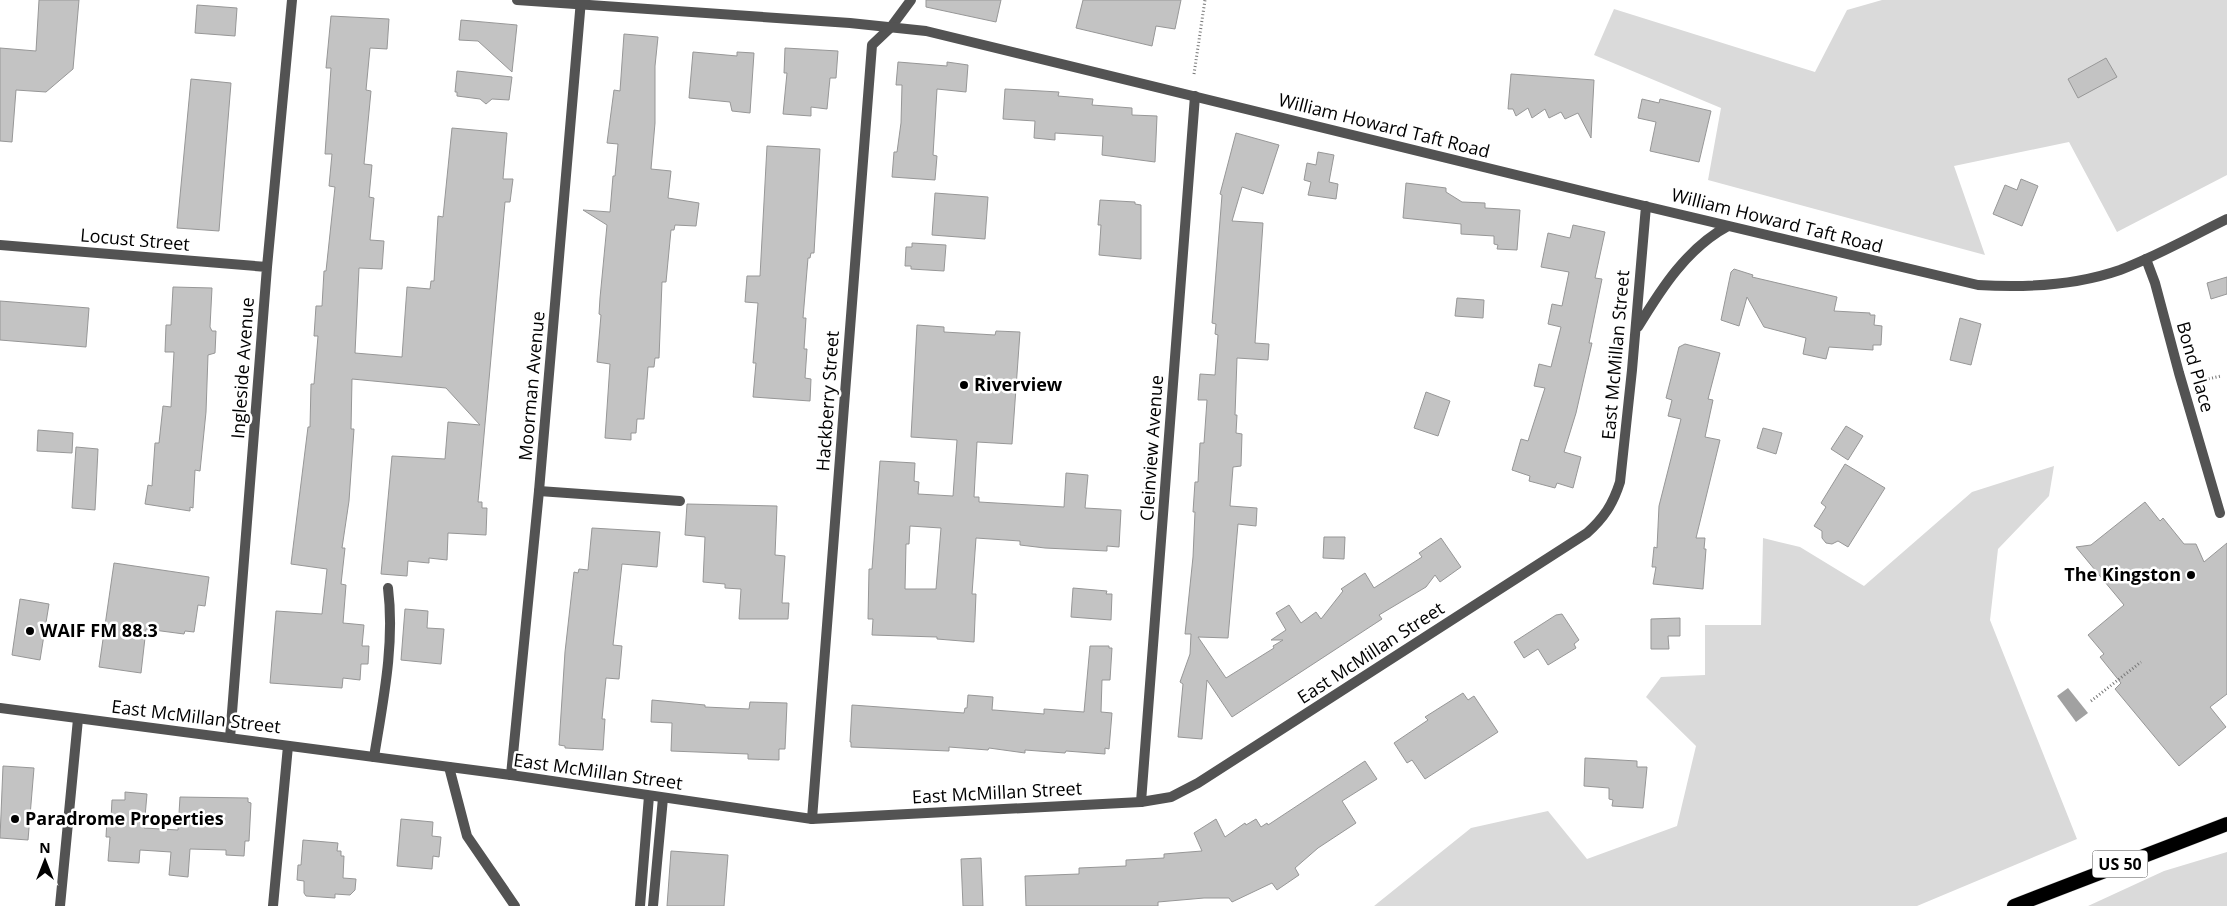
<svg xmlns="http://www.w3.org/2000/svg" width="2227" height="906" font-family="'Open Sans',sans-serif">
<style>
.green{fill:#dadada}
.water{fill:#a1a1a1}
.building{fill:#c3c3c3;stroke:#979797;fill-rule:evenodd}
.lines{fill:none;stroke-linecap:round;stroke-linejoin:round}
.trunk-casing{stroke:#dbdbdb;stroke-width:15}
.path{stroke:#757575;stroke-width:3;stroke-dasharray:1 2.5;stroke-linecap:butt}
.service{stroke:#535353;stroke-width:10}
.minor{stroke:#535353;stroke-width:10}
.tertiary{stroke:#535353;stroke-width:10}
.trunk{stroke:#000;stroke-width:14}
.poi-dot{fill:#000;stroke:#fff;stroke-width:2}
.labels{text-anchor:middle;stroke-width:5;stroke-linejoin:round;paint-order:stroke}
.shield{fill:#fff;stroke:#4c4c4c;stroke-width:1}
.shield-label{font-size:16px;font-weight:bold;fill:#000}
.street-label{font-size:18px;fill:#000;stroke:#fff}
.poi-label{font-size:18px;font-weight:bold;fill:#000;stroke:#fff;text-anchor:start}
</style>
<rect width="100%" height="100%" fill="#fff"/>
<!-- green -->
<path class="green" d="M1882,0h345v175l-110,57 -48,-90 -115,24 31,89 -277,-75 13,-72 -127,-53 20,-46 201,63 32,-62z
M2054,466l-5,30 -51,53 -8,71 87,219 -160,67h-543l97,-78 77,-17 39,48 90,-33 19,-80 -50,-49 15,-20 44,-2v-50h56l2,-87 37,9 64,39 108,-94z
M2227,852v54h-139l76,-35z"/>
<!-- water -->
<path class="water" d="M2068,688l20,25 -12,9 -19,-26z"/>
<!-- building -->
<path class="building" d="M39,0h40l-6,69 -27,23 -30,-2 -4,52 -12,-1v-93l36,3z
M926,0h75l-5,22 -70,-15z
M1083,0h98l-6,29 -19,-3 -4,20 -76,-18z
M197,5l40,3 -2,28 -40,-3z
M331,16l58,3 -2,30 -17,-1 -4,42 5,1 -7,73 8,1 -3,32 5,1 -4,42 14,1 -2,28 -23,-1 -4,85 47,4 5,-70 23,2 1,-8h3l4,-65 5,1 9,-89 55,5 -4,46h10l-3,23h-5l-27,300h4v6h5l-1,27 -38,-2 -1,27 -18,-2v5l-21,-2 -1,15 -26,-2 11,-118 53,3 3,-37 32,3 -34,-37 -94,-9 -1,50h3l-5,72 -7,47h3l-4,36 5,1 -3,38 21,2 -2,21h7l-1,18h-7l-1,16 -17,-2 -1,10 -72,-5 6,-72 46,3 5,-45 -36,-5 17,-137h2l1,-43h3l4,-48h-4l2,-30h6l2,-35h2l9,-84 -6,-1 3,-32h-7l6,-86h-5z
M461,20l56,5 -5,47 -34,-31 -19,-1z
M624,34l34,3 -3,29v57l-4,46 20,2 -3,27 31,5 -3,23 -21,-1 -1,5h-3l-5,52h-4l-3,76h-4l-1,9h-6l-4,52h-7l-1,14h-5v7l-26,-2 5,-74 -13,-2 4,-47 -2,-1 1,-16 7,-73 -24,-15 27,2 3,-36h2l3,-32 -11,-1 7,-53 6,1z
M785,48l53,3 -2,27h-6l-3,31 -16,-2v9l-28,-2 4,-41h-3z
M693,52l44,4v-4l17,1 -4,60 -18,-2 -2,-9 -41,-4z
M2106,58l11,19 -39,21 -10,-19z
M898,62l49,4v-4l21,3 -2,27 -29,-3 -4,66 4,1 -2,24 -43,-3 2,-25h3l4,-29 1,-38h-6z
M457,71l55,6 -3,23 -17,-1 -6,5 -6,-5 -23,-3v-4h-2z
M1511,74l83,6 -3,58 -13,-25 -13,6 -4,-7 -12,6 -4,-9 -13,9 -4,-10 -12,8 -3,-7h-5z
M191,79l40,4 -12,148 -42,-3z
M1005,89l54,3 -1,4 35,3 -1,6 40,3v7l25,1 -2,46 -53,-7 1,-19 -48,-3v7l-21,-2 1,-17 -32,-2z
M1642,99l17,4 1,-4 51,12 -12,51 -49,-11 6,-29 -18,-4z
M1236,133l43,12 -16,49 -21,-7 -10,34 31,2 -8,120 14,1 -1,16 -31,-2 -2,57h2l-1,18 6,1 -1,32 -8,1 -3,39 27,2 -1,18 -18,-2 -10,114 -30,-1 28,41 48,-30 -1,-2 10,-6h-12l15,-10 -10,-17 13,-8 12,18 15,-11 5,7 22,-28 -2,-2 24,-16 9,15 48,-31 -3,-4 22,-15 20,29 -21,15 -5,-7 -9,12 -47,28 3,4 -150,98 -25,-37 -5,59 -24,-2 5,-53 -3,-2 10,-28 1,-20h-6l8,-77 2,-45h-2l2,-30h3l2,-39h4l3,-43h-9l2,-26 15,1 3,-40 -3,-1 1,-10 -4,-1 10,-128 -2,-1z
M767,146l53,3 -6,104h-3l-1,5h-2l-5,60h3l-2,31h3l-2,29 6,1 -1,22 -57,-4 3,-34h-3l5,-60 -13,-1 2,-26h13z
M1318,152l16,3 -5,27 9,2 -2,15 -28,-4 3,-13 -7,-2 3,-17 9,2z
M2021,179l17,7 -16,40 -29,-12 12,-29 12,5z
M1406,183l40,5v4l16,10 23,1v5l35,2 -3,40 -20,-1 1,-4 -4,-1v-8l-33,-2v-10l-58,-6z
M935,193l53,4 -3,42 -53,-4z
M1100,200l35,2v2l6,1v54l-42,-4 2,-30h-3z
M1573,225l32,7 -10,46 7,1 -13,64h3l-16,70 -12,39 17,5 -8,31 -16,-5 -2,5 -26,-7 1,-5 -18,-6 9,-31 7,2 17,-53 -11,-2 5,-22 12,3 10,-40 -13,-3 4,-20 10,2 7,-34 -28,-5 7,-34 22,5z
M912,243l34,2 -2,26 -33,-2v-3h-6l1,-19h6z
M1734,269l19,6 -1,2 85,20 -3,14 36,2v2h5l-1,10 8,1 -1,19h-8v5l-44,-3 -3,12 -23,-5 3,-16 -42,-11 -17,-30 -8,29 -18,-6 10,-48z
M2227,277v17l-16,5 -4,-16z
M173,287l39,1 -2,39 2,4h4l-1,22 -7,2 -2,57 -6,59 -5,-1 -2,38 -3,-1v4l-45,-7 3,-19 4,1 3,-43h4l4,-37 8,1 3,-55h-9l1,-27h5z
M1457,298l27,2 -1,18 -28,-2z
M0,301l89,7 -3,39 -86,-7z
M1960,318l21,6 -10,41 -21,-5z
M917,325l27,2v5l51,3 1,-4 24,1 -8,112 -35,-2 -3,55h5v5l85,5 2,-34 22,2 -3,33 36,2 -2,37 -12,-1v5l-62,-3 -25,-3v-4l-44,-3 -4,56h4l-2,48 -37,-3v-2l-65,-2 1,-16h-5l1,-50h3l8,-108 35,2 -1,18 5,1 -1,12 35,2 4,-56 -46,-3zM910,526l31,2 -5,61h-31l1,-45h3z
M1685,344l35,9 -12,46 5,1 -8,37 15,3 -24,98h9l-1,11h2l-3,40 -50,-5 3,-17h-4l2,-20 3,1 2,-42 22,-87 -13,-3 4,-16 -6,-2 13,-51z
M1426,392l24,9 -12,35 -24,-8z
M1846,426l17,10 -15,24 -17,-11z
M1763,428l19,5 -6,21 -19,-6z
M38,430l35,3 -1,20 -35,-2z
M76,447l22,2 -3,61 -23,-2z
M1845,464l40,24 -37,59 -10,-6 -6,3 -6,-1 -4,-5v-7l-8,-5 12,-19 -5,-4z
M2145,502l15,19 3,-3 21,26h12l8,18 23,-19v151l-17,13 16,20 -47,39 -64,-77 6,-6 -21,-26 4,-3 -16,-19 36,-30 -48,-58 15,-2z
M687,504l90,2 -2,49 10,1 -3,47h7l-1,16h-49l2,-30 -16,-1v-4l-22,-2 2,-45 -20,-2z
M592,528l68,4 -3,35 -35,-3 -9,81 9,1 -3,33 -13,-1 -4,41h3l-2,31 -38,-2v-2l-6,-1 6,-93 9,-80 4,1 1,-4 9,1z
M1324,537h21l-1,22 -21,-1z
M114,563l95,14 -4,29 -7,-1 -4,27 -9,-1 -1,3 -38,-5 -5,44 -42,-6z
M1073,588l34,3 -1,3h6l-1,26 -40,-3z
M20,599l29,5 -9,56 -28,-5z
M405,609l23,2 -1,17 17,1 -3,35 -40,-4z
M1562,614l17,26 -5,4 2,4 -28,17 -10,-16 -14,9 -10,-16 42,-27z
M1680,618v18h-12l1,13h-18v-30z
M1090,646h19v2h3l-2,32h-8l-1,32 11,1 -3,36 -4,-1v6l-39,-3 -1,2 -40,-3v3l-36,-5 -1,2 -39,-3v4l-98,-4v-5h-1l2,-37 112,8 1,-5h2l1,-13 25,2 -1,13h2l50,4v-5l40,3z
M1463,693l5,7 6,-4 24,36 -73,47 -13,-19 -5,3 -13,-20 34,-23 -3,-3z
M652,700l53,5v2l44,2 1,-7 37,1 -2,46h-6v11l-31,-1v-5l-77,-3 1,-28 -21,-1z
M1585,758l52,3v6h10l-4,41 -31,-2 1,-6 -4,-1v-11l-25,-2z
M1365,761l12,18 -35,22 14,22 -38,25 -23,20 4,7 -22,15 -5,-7 -40,19 -3,-4h-25l-46,4v4h-132l-1,-30 54,-2v-6l47,-2v-6l38,-2v-4l38,-3 -8,-18 22,-14 9,18 20,-14 1,2 10,-6 5,8 6,-4 1,2z
M3,766l31,2 -6,72 -28,-2z
M125,792l22,2 -3,34 34,2 2,-33 68,1v4l3,1 -2,38h-4l-1,15 -18,-1v-5l-36,-1 -2,28 -19,-2 2,-23 -31,-2 -1,13 -31,-2 2,-24h-4l1,-18h4l1,-19h13z
M401,819l32,3 -1,14 9,1 -2,20 -6,-1 -1,13 -35,-3z
M303,840l35,3 -1,8h4v5h3l-1,22 13,1 -1,11 -5,5 -15,-1v4l-29,-2 -2,-3v-12l-7,-1 1,-15h3z
M671,851l57,4 -4,51h-57z
M981,858l2,48h-20l-2,-47z"/>
<g class="lines">
<defs>
<path id="trunk" d="M2014,906l213,-82"/>
</defs>
<!-- trunk casing -->
<use href="#trunk" class="trunk-casing"/>
<!-- path -->
<path class="path" d="M1194,74l11,-74
M2195,382l26,-6
M2091,701l50,-39"/>
<!-- service -->
<path class="service" d="M539,491l141,10
M374,757c9,-56 21,-113 14,-169
M449,767l18,69 48,70
M640,906l9,-110
M653,906l10,-108"/>
<!-- minor -->
<path class="minor" d="M0,245l267,22
M2146,259l9,24 24,90 41,140
M230,738l37,-471 25,-267
M511,775l28,-284 42,-491
M1141,802l54,-706
M812,819l60,-774 19,-18 20,-27
M60,906l18,-187
M273,906l15,-160"/>
<!-- tertiary -->
<path class="tertiary" d="M517,0l333,23 76,8 689,168 363,86c48,3 96,1 142,-15 37,-14 72,-34 107,-51
M1638,327c23,-38 49,-79 90,-101
M0,708l511,67 301,44 329,-17 30,-5 27,-14 389,-250c17,-15 26,-29 33,-51l12,-112 14,-164"/>
<!-- trunk -->
<use href="#trunk" class="trunk"/>
</g>
<!-- markers -->
<g class="poi-dot">
<circle cx="964" cy="385" r="5"/>
<circle cx="2191" cy="575" r="5"/>
<circle cx="30" cy="631" r="5"/>
<circle cx="15" cy="819" r="5"/>
</g>
<g class="labels">
<!-- shield labels -->
<rect class="shield" x="2092.5" y="850.5" width="55" height="27" rx="4"/>
<g class="shield-label">
<text x="2120" y="870">US 50</text>
</g>
<!-- street labels -->
<g class="street-label">
<text transform="translate(1384 126) rotate(14)" y="6">William Howard Taft Road</text>
<text transform="translate(1777 221) rotate(14)" y="6">William Howard Taft Road</text>
<text transform="translate(135 240) rotate(5)" y="6">Locust Street</text>
<text transform="translate(1616 355) rotate(-85)" y="6">East McMillan Street</text>
<text transform="translate(2195 367) rotate(74)" y="6">Bond Place</text>
<text transform="translate(243 368) rotate(-86)" y="6">Ingleside Avenue</text>
<text transform="translate(532 386) rotate(-85)" y="6">Moorman Avenue</text>
<text transform="translate(828 401) rotate(-86)" y="6">Hackberry Street</text>
<text transform="translate(1152 448) rotate(-86)" y="6">Cleinview Avenue</text>
<text transform="translate(1371 653) rotate(-33)" y="6">East McMillan Street</text>
<text transform="translate(196 717) rotate(7)" y="6">East McMillan Street</text>
<text transform="translate(598 772) rotate(8)" y="6">East McMillan Street</text>
<text transform="translate(997 793) rotate(-3)" y="6">East McMillan Street</text>
</g>
<!-- poi labels -->
<g class="poi-label">
<text x="974" y="391">Riverview</text>
<text x="2181" y="581" text-anchor="end">The Kingston</text>
<text x="40" y="637">WAIF FM 88.3</text>
<text x="25" y="825">Paradrome Properties</text>
</g>
</g>
<!-- north arrow -->
<g transform="translate(45 861)" stroke="#ffffff" stroke-width="4" paint-order="stroke">
<path d="M0-4L9 19L0 12L-9 19Z" fill="#000000"/>
<text y="-8" font-size="14" font-weight="bold" text-anchor="middle" fill="#000000">N</text>
</g>
</svg>
